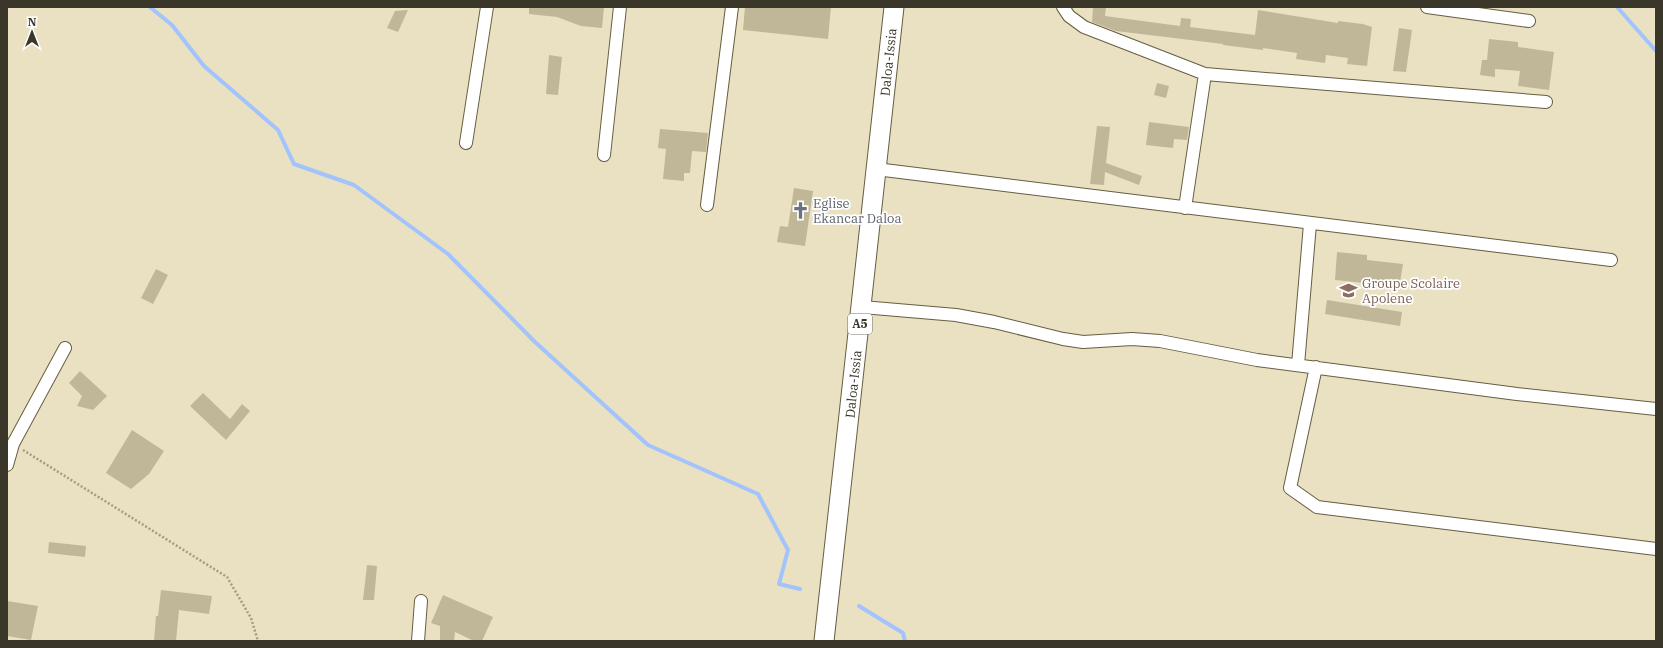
<svg xmlns="http://www.w3.org/2000/svg" width="1663" height="648" font-family="'IBM Plex Serif',serif">
<style>
.lines{fill:none;stroke-linecap:round;stroke-linejoin:round}
.stream{stroke:#a2c3fc;stroke-width:4}
.building{fill:#c0b799}
.street-casing{stroke:#665d42;stroke-width:14}
.primary-casing{stroke:#665d42;stroke-width:21}
.path{stroke:#a39c84;stroke-width:2.5;stroke-dasharray:2 2;stroke-linecap:butt}
.street{stroke:#fff;stroke-width:12}
.primary{stroke:#fff;stroke-width:19}
.labels{text-anchor:middle;stroke-width:3.5;stroke-linejoin:round;paint-order:stroke}
.shield{fill:#fff;stroke:#75726a;stroke-width:1}
.shield-label{font-size:12px;font-weight:bold;fill:#3a362a}
.street-label{font-size:13px;fill:#3a362a;stroke:#fff}
.worship-label{font-size:13px;fill:#5b616d;stroke:#fff;text-anchor:start}
.education-label{font-size:13px;fill:#785e54;stroke:#fff;text-anchor:start}
</style>
<rect width="100%" height="100%" fill="#eae1c2"/>
<g class="lines">
<!-- stream -->
<path class="stream" d="M150,7l22,18 32,41 74,64 16,34 60,21 94,69 87,88 113,103 110,49 30,56 -9,34 21,5
M1617,7l39,44
M859,606l44,27 2,8"/>
</g>
<!-- building -->
<path class="building" d="M529,7h75l-2,21 -21,-2 -24,-9 -28,-3z
M745,7h86l-3,32 -85,-9z
M1093,7h13l-1,9 75,10 1,-8 10,1 -1,8 65,8 3,-25 80,13v-2l25,3 9,3 -5,39 -20,-2 1,-6 -22,-3 -1,8 -29,-4 1,-6 -34,-5v2l-40,-5v-1l-107,-13 -24,-9z
M408,10l-10,22 -11,-4 8,-17z
M1399,28l13,2 -6,42 -13,-1z
M1489,39l29,3v5l36,5 -5,38 -31,-4 2,-15 -25,-2v8l-15,-2 2,-15h5z
M549,55l13,2 -4,38 -12,-1z
M1157,83l12,3 -3,12 -12,-3z
M1149,122l40,5 -2,13 -13,-1 -1,9 -27,-3z
M1097,126l13,1 -4,36 36,13 -3,9 -34,-13 -1,13 -14,-1z
M660,129l48,4 -2,19 -14,-1 -2,22h-6v8l-21,-2 3,-30 -8,-1z
M794,188l19,3 -8,55 -28,-4 3,-16 8,1z
M1337,252l30,3v5l36,4 -4,24 -26,-3 1,-1 -39,-4z
M156,269l12,6 -15,29 -12,-6z
M1327,300l75,12 -2,14 -75,-12z
M80,371l27,25 -14,14 -16,-4 5,-10 -13,-13z
M203,393l27,26 12,-15 8,7 -24,29 -36,-34z
M132,430l32,21 -15,23 -18,15 -25,-16z
M49,542l37,4 -1,11 -37,-4z
M367,565l10,1 -3,34h-11z
M161,590l51,6 -3,18 -30,-4 -3,31h-22l2,-25h2z
M443,595l50,22 -11,24h-8l-19,-9 -1,9h-14v-15l-9,-3z
M7,601l31,5 -7,34 -24,-4z"/>
<g class="lines">
<defs>
<path id="street" d="M1063,7l6,9 15,11 121,47 341,28
M1427,7l102,14
M466,143l21,-136
M604,155l16,-148
M876,169l735,91
M707,205l25,-198
M1185,208l20,-134
M862,307l94,8 38,7 69,17 20,3 49,-3 28,2 97,19 260,34 139,15
M1298,365l12,-141
M1316,367l-26,121 27,19 339,42
M7,465l6,-21 52,-96
M418,641l3,-40"/>
<path id="primary" d="M824,641l70,-634"/>
</defs>
<!-- street casing -->
<use href="#street" class="street-casing"/>
<!-- primary casing -->
<use href="#primary" class="primary-casing"/>
<!-- path -->
<path class="path" d="M23,450l204,127 24,41 7,23"/>
<!-- street -->
<use href="#street" class="street"/>
<!-- primary -->
<use href="#primary" class="primary"/>
</g>
<!-- icons -->
<defs>
<symbol id="church-bare" viewBox="-9 -9 18 18"><path d="M-1.2-6h2.4v3.5h3.3v2.4h-3.3V6h-2.4V-.1h-3.3v-2.4h3.3Z" fill="#6b7280" stroke="#fff" stroke-width="2.5" paint-order="stroke"/></symbol>
<symbol id="school-bare" viewBox="-9 -9 18 18"><path d="M0-5L7-2L0 1L-7-2ZM-4 1L0 2.5L4 1V4Q0 6-4 4Z" fill="#8d6e63" stroke="#fff" stroke-width="2.5" paint-order="stroke"/></symbol>
</defs>
<g fill-rule="evenodd">
<use href="#church-bare" x="788" y="198" width="25" height="25"/>
<use href="#school-bare" x="1336" y="278" width="25" height="25"/>
</g>
<g class="labels">
<!-- shield labels -->
<rect class="shield" x="848" y="314" width="24" height="20" rx="3"/>
<g class="shield-label">
<text x="860" y="328">A5</text>
</g>
<!-- street labels -->
<g class="street-label">
<text transform="translate(888 62) rotate(-84)" y="5">Daloa-Issia</text>
<text transform="translate(853 384) rotate(-84)" y="5">Daloa-Issia</text>
</g>
<!-- worship labels -->
<g class="worship-label">
<text x="813" y="208">Eglise<tspan x="813" dy="15">Ekancar Daloa</tspan></text>
</g>
<!-- education labels -->
<g class="education-label">
<text x="1362" y="288">Groupe Scolaire<tspan x="1362" dy="15">Apolene</tspan></text>
</g>
</g>
<!-- border -->
<rect width="1663" height="648" fill="none" stroke="#3a362a" stroke-width="16"/>
<!-- north arrow -->
<g transform="translate(32 32)" stroke="#ffffff" stroke-width="3" paint-order="stroke">
<path d="M0-3L7 15L0 10L-7 15Z" fill="#3a362a"/>
<text y="-6" font-size="11" font-weight="bold" text-anchor="middle" fill="#3a362a">N</text>
</g>
</svg>
